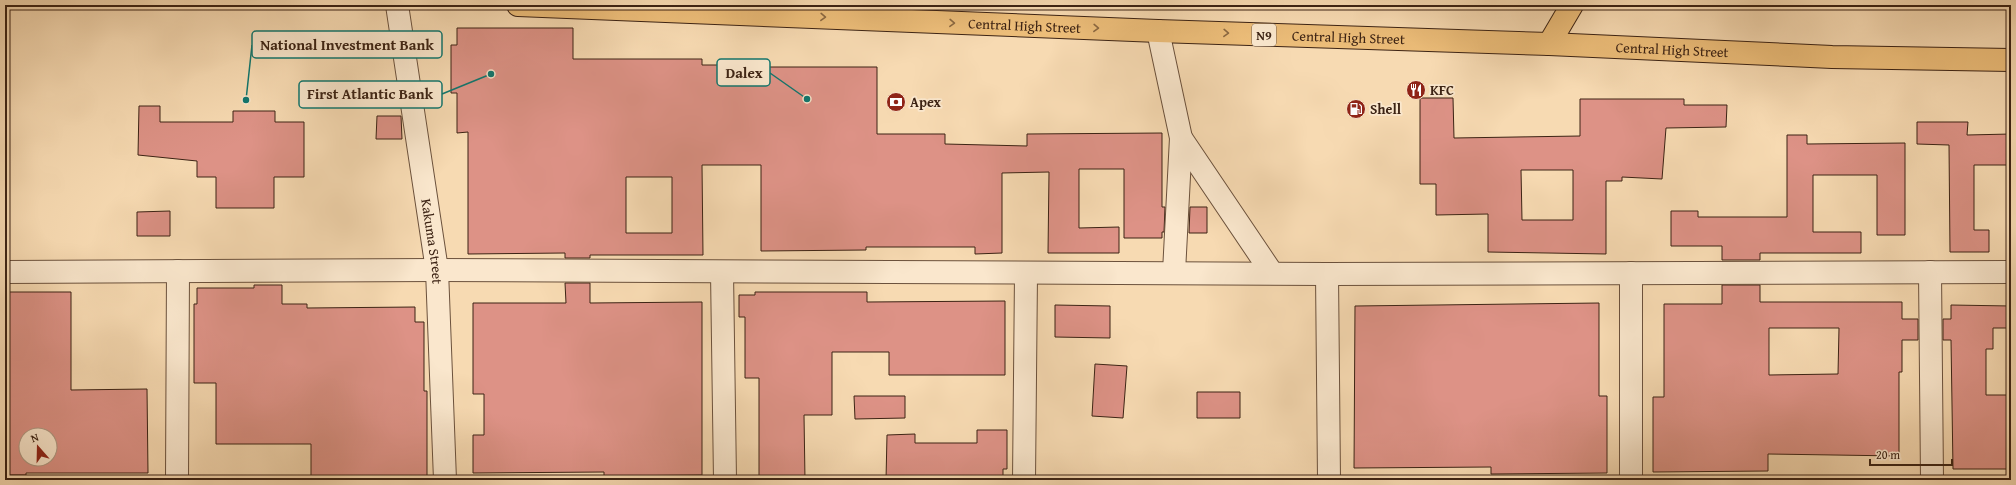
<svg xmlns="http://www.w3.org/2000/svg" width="2016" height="485" font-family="'Gentium Book Plus',serif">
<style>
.building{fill:#dd9286;stroke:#3c2314;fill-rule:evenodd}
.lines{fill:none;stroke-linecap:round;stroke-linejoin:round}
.minor-casing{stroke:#6b513c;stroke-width:24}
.trunk-casing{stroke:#3c2314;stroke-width:24}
.minor{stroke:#fae7cd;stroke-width:22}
.trunk{stroke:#ecbd79;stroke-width:22}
.oneway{stroke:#8b6841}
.labels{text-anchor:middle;stroke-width:3.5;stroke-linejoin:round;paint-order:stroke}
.shield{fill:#fae7cd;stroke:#755e4c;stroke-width:1}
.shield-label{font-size:13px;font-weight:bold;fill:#3c2314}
.street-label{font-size:14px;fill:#3c2314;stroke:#fae7cd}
.poi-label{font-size:14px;font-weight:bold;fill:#3c2314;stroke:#fae7cd;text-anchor:start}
.leader{fill:none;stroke:#0f766e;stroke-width:1.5}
.callout-dot{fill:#0f766e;stroke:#fae7cd;stroke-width:1.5}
.callout{fill:#fae7cd;stroke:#0f766e;stroke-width:1.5}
.callout-label{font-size:15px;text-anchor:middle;font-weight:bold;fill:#3c2314}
</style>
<rect width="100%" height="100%" fill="#f7dab2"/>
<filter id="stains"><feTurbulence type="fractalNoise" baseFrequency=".005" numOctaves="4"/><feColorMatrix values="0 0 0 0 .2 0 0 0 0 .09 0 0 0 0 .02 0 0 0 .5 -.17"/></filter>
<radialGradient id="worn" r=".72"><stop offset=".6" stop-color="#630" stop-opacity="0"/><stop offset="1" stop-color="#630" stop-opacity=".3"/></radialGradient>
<!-- building -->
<path class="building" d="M457,28h116v31h129v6h40v2h135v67h68v10l82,2v-12l135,-1v74h3l-1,25h-2v6h-38v-69h-45v59l40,-1v26h-71l1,-81 -47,1v80l-27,1v-7h-109v3l-105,1v-86h-59l1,90h-113v3h-25v-5l-97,1v-122l-11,1v-40h-6v-48h6zM626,177h46v56h-46z
M1420,98h33l1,40 126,-2v-37h104v6h43l-1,22 -60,1 -4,51 -40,-2v4h-16v73l-118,-2v-38l-52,1v-31h-16zM1521,170h52v50h-51z
M139,106h21v16h73v-11h42v11h29v55h-30v31h-58v-31h-19v-16l-59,-6z
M377,116h24l1,23h-26z
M1917,122h51l-1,13 44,-1v31h-37v65h15v22h-39l-1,-107 -32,-1z
M1787,135h20v9l98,-1v92h-28v-60h-64v57h48v21h-101v7h-38v-14h-51v-35h27v6h89z
M1190,207h17v26h-18z
M170,211v25h-33v-24z
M565,283h25v20l112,-1v173l-98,1v-4l-131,1v-38h11v-41h-11v-91h93z
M254,285h28v19h25v4l108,-1v15h9v69h3v89h-101v-3h-15v-33h-95v-61h-22v-79h3v-16h57z
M1722,285h38v17h142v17h16v21h-16v32h-3v84l-131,-2v17l-115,1v-75h11v-93h58zM1769,328h70l-1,46 -69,1z
M5,292h66v98l76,-1 1,84h-122v2h-21zM26,435h24v24h-24z
M755,292h112v10l138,-1v74h-116v-23h-57v63h-28l1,65h-46v-102h-14v-61h-6v-22h16z
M1599,303v93h8v77l-116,1v-7l-137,1 1,-162z
M1055,305l55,1v32l-55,-1z
M1951,305l60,1v22h-18v21h-7v46h25v74h-58l-2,-129h-8v-21h8z
M1095,364l32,2 -4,52 -31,-2z
M1197,392h43v26h-43z
M854,396h51v22l-50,1z
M977,430h30v39h-4v11h-117l1,-45 28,-1v9h62z"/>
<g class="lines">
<defs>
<g id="minor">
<path id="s1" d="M397,5l40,265 8,210"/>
<path d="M1158,31l23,107 -7,134"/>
<path d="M1181,138l91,135"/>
<path d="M5,272l432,-2 890,4 684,-2"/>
<path d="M722,272l3,208"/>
<path d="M1930,272l2,208"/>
<path d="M1327,274l2,206"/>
<path d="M177,480l1,-209"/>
<path d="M1024,480l2,-206"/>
<path d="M1631,480v-207"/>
</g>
<g id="trunk">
<path id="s2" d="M518,5l640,26 391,13 283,13 179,3"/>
<path d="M1549,44l23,-39"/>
</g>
</defs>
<!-- minor casing -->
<use href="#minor" class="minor-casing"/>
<!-- trunk casing -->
<use href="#trunk" class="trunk-casing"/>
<!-- minor -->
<use href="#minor" class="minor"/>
<!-- trunk -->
<use href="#trunk" class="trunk"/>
</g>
<!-- one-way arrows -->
<defs><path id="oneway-chevron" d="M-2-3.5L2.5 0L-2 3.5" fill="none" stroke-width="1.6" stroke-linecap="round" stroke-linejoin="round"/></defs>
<g class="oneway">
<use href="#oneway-chevron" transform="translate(823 17) rotate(2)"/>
<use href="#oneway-chevron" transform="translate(952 23) rotate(2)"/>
<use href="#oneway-chevron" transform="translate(1096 28) rotate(2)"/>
<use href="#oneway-chevron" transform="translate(1226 33) rotate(2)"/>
</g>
<!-- icons -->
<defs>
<symbol id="restaurant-disc" viewBox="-11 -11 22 22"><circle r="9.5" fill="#8f2418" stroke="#fae7cd"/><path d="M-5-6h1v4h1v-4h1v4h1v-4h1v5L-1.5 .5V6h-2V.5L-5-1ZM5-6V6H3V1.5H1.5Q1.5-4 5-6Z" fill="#fff"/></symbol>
<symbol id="bank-disc" viewBox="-11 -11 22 22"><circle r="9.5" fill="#8f2418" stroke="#fae7cd"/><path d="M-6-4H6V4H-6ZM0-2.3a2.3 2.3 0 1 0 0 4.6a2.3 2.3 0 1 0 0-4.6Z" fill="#fff"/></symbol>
<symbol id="fuel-disc" viewBox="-11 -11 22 22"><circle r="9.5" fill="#8f2418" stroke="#fae7cd"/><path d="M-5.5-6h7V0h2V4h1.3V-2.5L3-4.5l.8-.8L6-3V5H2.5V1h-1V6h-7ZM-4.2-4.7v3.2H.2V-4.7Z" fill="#fff"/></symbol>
</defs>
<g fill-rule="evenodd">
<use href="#restaurant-disc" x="1405" y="79" width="22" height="22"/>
<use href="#bank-disc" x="885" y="91" width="22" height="22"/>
<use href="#fuel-disc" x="1345" y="98" width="22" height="22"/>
</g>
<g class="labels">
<!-- shield labels -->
<rect class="shield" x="1252" y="24" width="24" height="22" rx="3"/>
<g class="shield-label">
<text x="1264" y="40">N9</text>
</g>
<!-- street labels -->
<g class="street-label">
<text dy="5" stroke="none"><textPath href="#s2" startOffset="507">Central High Street</textPath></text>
<text dy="5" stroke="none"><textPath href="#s2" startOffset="831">Central High Street</textPath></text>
<text dy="5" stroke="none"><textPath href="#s2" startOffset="1155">Central High Street</textPath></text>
<text dy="5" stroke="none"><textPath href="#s1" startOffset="239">Kakuma Street</textPath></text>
</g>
<!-- poi labels -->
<g class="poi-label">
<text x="1430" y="95">KFC</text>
<text x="910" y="107">Apex</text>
<text x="1370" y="114">Shell</text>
</g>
</g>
<!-- callouts -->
<path class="leader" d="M246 100L252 45M807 99L770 73M491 74L442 94"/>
<g class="callout-dot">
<circle cx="246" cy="100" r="4"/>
<circle cx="807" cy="99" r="4"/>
<circle cx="491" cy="74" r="4"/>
</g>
<g class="callout">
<rect x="252" y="31" width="190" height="27" rx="4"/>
<rect x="717" y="59" width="53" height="27" rx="4"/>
<rect x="299" y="81" width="143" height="27" rx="4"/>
</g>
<g class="callout-label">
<text x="347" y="50">National Investment Bank</text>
<text x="744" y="78">Dalex</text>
<text x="370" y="99">First Atlantic Bank</text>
</g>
<!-- margin -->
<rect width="2016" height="485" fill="none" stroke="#f7dab2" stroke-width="20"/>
<rect x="6" y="6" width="2004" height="473" fill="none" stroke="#3c2314" stroke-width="2"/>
<rect x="10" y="10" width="1996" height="465" fill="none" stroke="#3c2314"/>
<!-- north arrow -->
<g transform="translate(38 447) rotate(340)"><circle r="19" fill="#fae7cd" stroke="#ae9983"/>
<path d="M0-3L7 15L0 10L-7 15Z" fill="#8f2418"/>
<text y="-6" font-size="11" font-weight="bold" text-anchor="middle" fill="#3c2314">N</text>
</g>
<!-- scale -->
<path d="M1870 459v6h82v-6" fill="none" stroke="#3c2314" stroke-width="2"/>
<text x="1876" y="459" font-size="12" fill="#3c2314" stroke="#fae7cd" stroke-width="3" paint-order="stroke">20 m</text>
<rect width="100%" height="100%" filter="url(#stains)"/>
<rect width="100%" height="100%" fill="url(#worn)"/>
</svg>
